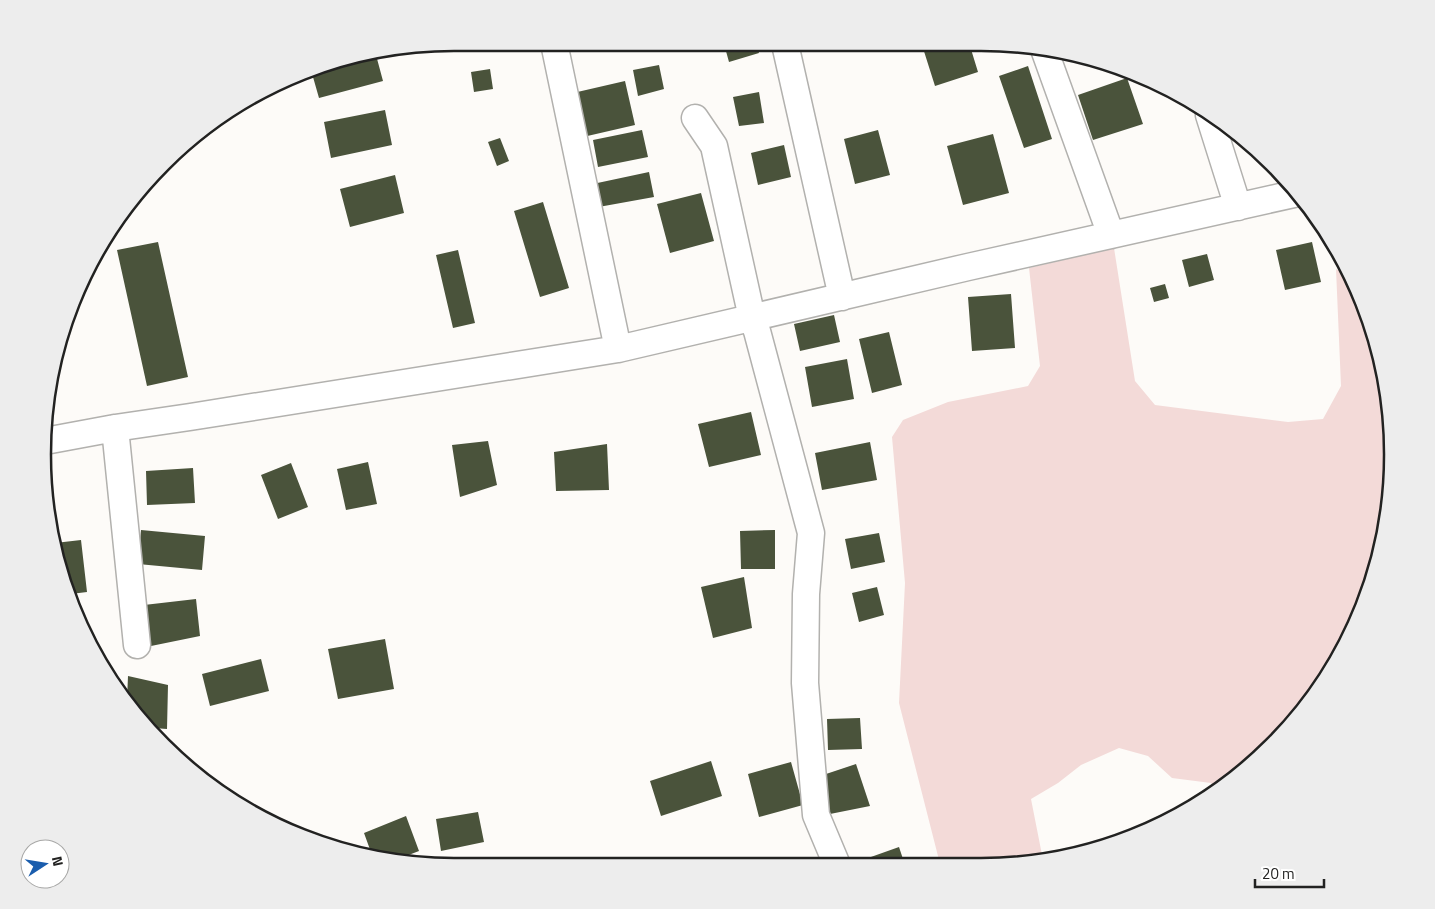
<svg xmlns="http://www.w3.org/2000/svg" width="1435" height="909" font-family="'Titillium Web',sans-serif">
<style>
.green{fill:#f3dad8}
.building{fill:#4a533b}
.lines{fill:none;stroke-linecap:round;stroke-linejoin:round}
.street-casing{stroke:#b2b1ae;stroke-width:29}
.street{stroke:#fff;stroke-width:26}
.rim{fill:none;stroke:#222221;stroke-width:2.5}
</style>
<rect width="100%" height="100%" fill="#fdfbf8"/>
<!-- green -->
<path class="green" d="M1114,248l21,133 20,24 133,17 35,-3 18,-33 -5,-117 14,8 21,45 18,79 3,81 -14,79 -28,76 -43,69 -75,75 -17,11 -4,-9 -39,-5 -24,-22 -29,-8 -38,17 -23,18 -27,16 12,61 -35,6 -69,-1v-5l-40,-157 6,-120 -13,-146 11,-17 45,-18 80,-16 12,-20 -11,-98z"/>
<!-- building -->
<path class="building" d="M724,44h32l3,9 -30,9z
M922,45l48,1 8,26 -43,14z
M376,55l7,26 -64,17 -8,-28 37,-10z
M659,65l5,24 -26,7 -5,-26z
M1028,66l24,73 -28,9 -25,-72z
M490,69l3,20 -19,3 -3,-20z
M1127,78l16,46 -50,16 -15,-45z
M625,81l10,44 -52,12 -10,-44z
M759,92l5,31 -25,3 -6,-29z
M385,110l7,35 -61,13 -7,-36z
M642,130l6,27 -50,10 -5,-27z
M878,130l12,45 -35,9 -11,-45z
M993,134l16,59 -46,12 -16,-59z
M500,138l9,23 -12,5 -9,-24z
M784,145l7,32 -33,8 -7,-32z
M649,172l5,25 -61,11 -5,-23z
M395,175l9,38 -54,14 -10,-38z
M701,193l13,48 -44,12 -13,-49z
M543,202l26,86 -29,9 -26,-86z
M158,242l30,135 -41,9 -30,-136z
M1312,242l9,40 -36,8 -9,-40z
M458,250l17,73 -22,5 -17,-73z
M1207,254l7,26 -25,7 -7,-27z
M1165,284l4,14 -15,4 -4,-14z
M1011,294l4,54 -43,3 -4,-54z
M834,315l6,27 -40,9 -6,-27z
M889,332l13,53 -30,8 -13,-54z
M847,359l7,40 -42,8 -7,-40z
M751,412l10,43 -52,12 -11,-43z
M488,441l9,44 -37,12 -8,-52z
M870,442l7,38 -55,10 -7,-37z
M607,444l2,46 -53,1 -2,-39z
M368,462l9,42 -31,6 -9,-41z
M291,463l17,44 -30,12 -17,-44z
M193,468l2,35 -48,2 -1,-34z
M141,530l64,6 -3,34 -64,-6z
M775,530v39h-34l-1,-38z
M879,533l6,29 -34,7 -6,-30z
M81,540l6,52 -16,2 -14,-33 -2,-18z
M744,577l8,51 -39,10 -12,-51z
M877,587l7,28 -25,7 -7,-29z
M196,599l4,37 -49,10 -7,-41z
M385,639l9,50 -56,10 -10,-50z
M261,659l8,32 -59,15 -8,-32z
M128,676l40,9 -1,44 -14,-1 -26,-28z
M860,718l2,31 -34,1 -1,-31z
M711,761l11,35 -61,20 -11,-35z
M791,762l12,43 -44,12 -11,-43z
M856,764l14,42 -40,8 -7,-39z
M478,812l6,30 -43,9 -5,-32z
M406,816l13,35 -26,10 -21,-6 -8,-22z
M899,847l6,18h-51v-2z"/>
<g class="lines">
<defs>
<path id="street" d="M554,43l64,306
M785,44l57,253
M1044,49l67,186
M1209,115l29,92
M695,118l19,28 38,172 5,13 54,202 -5,61 -1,89 11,132 21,50
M115,428l22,217
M45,441l70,-13 75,-11 428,-68 350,-82 330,-74"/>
</defs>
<!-- street casing -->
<use href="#street" class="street-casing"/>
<!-- street -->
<use href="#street" class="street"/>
</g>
<!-- crop -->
<path d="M0 0H1435V909H0ZM454 51H981A403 403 0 0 1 1384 454V455A403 403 0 0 1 981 858H454A403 403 0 0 1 51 455V454A403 403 0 0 1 454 51Z" fill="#ededed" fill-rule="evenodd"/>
<path class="rim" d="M454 51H981A403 403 0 0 1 1384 454V455A403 403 0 0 1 981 858H454A403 403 0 0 1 51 455V454A403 403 0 0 1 454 51Z"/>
<!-- north arrow -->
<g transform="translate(45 864) rotate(78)"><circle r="24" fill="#ffffff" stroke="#a7a7a6"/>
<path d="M0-4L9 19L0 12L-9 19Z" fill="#1a5dad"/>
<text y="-8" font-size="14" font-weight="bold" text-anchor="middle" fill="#222221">N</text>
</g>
<!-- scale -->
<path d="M1255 879v8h69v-8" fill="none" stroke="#222221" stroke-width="2.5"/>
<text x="1262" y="879" font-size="15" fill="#222221" stroke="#ffffff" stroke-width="4" paint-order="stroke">20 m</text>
</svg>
